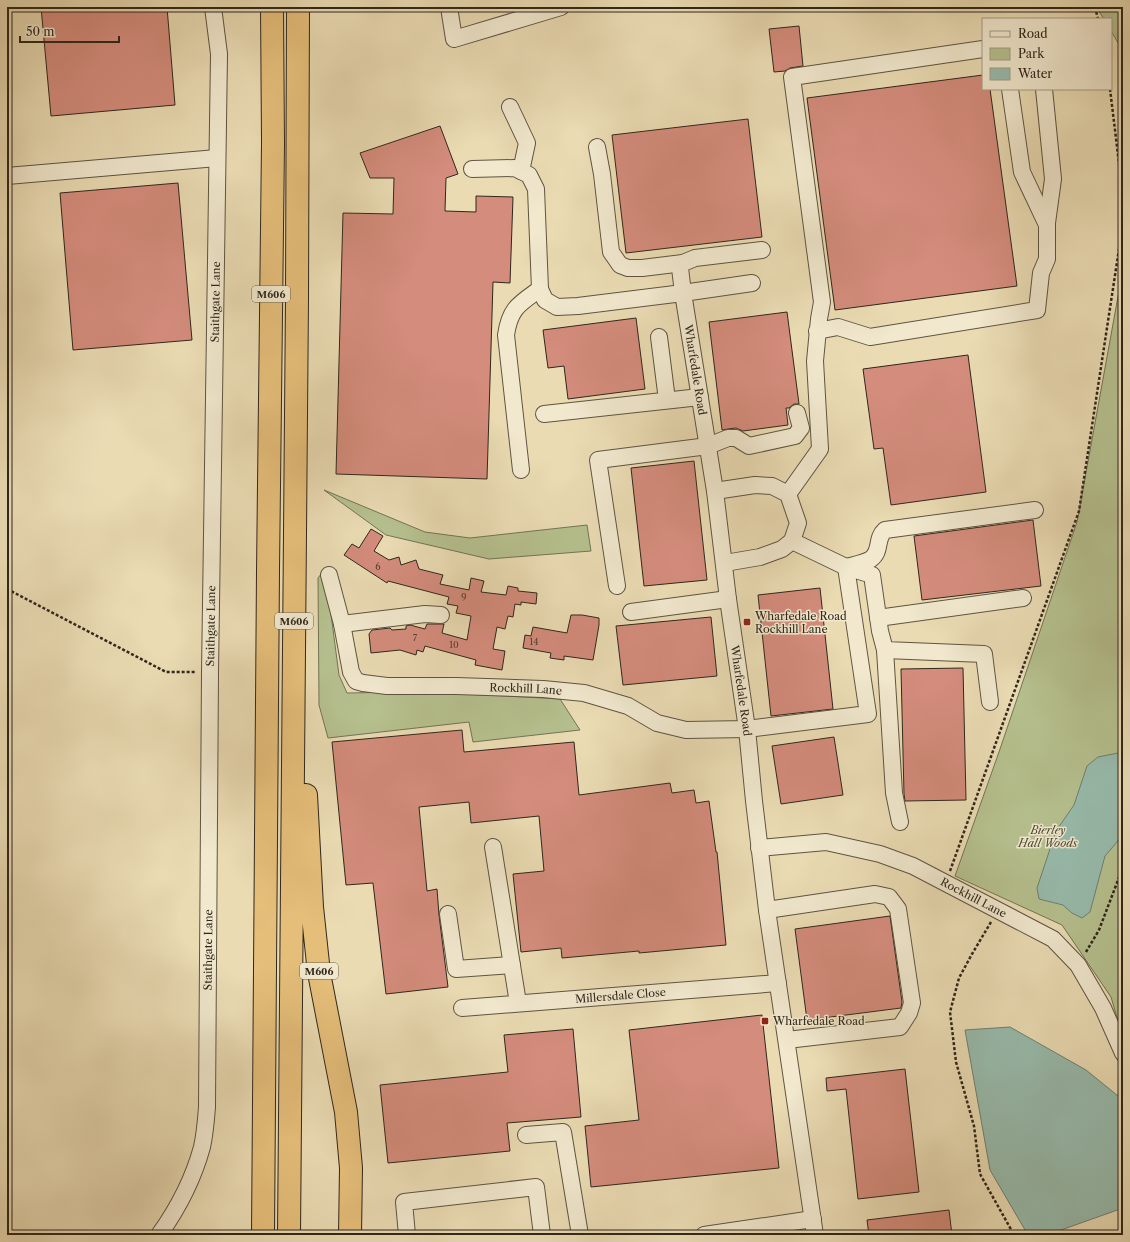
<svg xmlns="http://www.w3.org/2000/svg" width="1130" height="1242" font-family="'Libre Caslon Text',serif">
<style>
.green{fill:#b5c08e;stroke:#727455}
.water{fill:#98bbac;stroke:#6e8072}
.building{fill:#d48c7c;stroke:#2f271c}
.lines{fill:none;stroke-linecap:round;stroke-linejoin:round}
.minor-casing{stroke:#5e5442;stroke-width:18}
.highway-casing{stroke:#2f271c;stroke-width:24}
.path{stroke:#2f271c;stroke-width:2.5;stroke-dasharray:3 2;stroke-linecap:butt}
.minor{stroke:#f1e8ce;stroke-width:16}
.highway{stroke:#e5be7a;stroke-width:22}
.poi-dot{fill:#8f2418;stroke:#f1e8ce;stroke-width:1.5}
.labels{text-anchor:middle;stroke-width:3;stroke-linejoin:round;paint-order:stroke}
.number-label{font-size:9px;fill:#584034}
.shield{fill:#f1e8ce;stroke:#696151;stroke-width:1}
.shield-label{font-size:10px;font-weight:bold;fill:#2f271c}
.street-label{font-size:11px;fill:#2f271c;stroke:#f1e8ce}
.poi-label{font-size:11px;fill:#2f271c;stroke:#f1e8ce;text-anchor:start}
.park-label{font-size:11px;font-style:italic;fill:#504d38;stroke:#f1e8ce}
</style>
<rect width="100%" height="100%" fill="#eadbb3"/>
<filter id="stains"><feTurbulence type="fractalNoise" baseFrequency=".005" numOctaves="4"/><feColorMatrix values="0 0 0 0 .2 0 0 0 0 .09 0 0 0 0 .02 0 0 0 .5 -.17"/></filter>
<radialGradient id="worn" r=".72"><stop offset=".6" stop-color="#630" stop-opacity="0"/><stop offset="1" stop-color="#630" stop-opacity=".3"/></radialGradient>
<!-- green -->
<path class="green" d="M1096,7h27v44l-12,-20v-12h-7z
M1123,269v756l-5,-4 -7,-24 -49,-72 -107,-49 44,-124 78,-230z
M324,490l101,42 45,6 117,-13 4,26 -102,8 -103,-24z
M325,569l14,106 8,18c71,-2 142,2 213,6l20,31 -107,12 -4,-20 -141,16 -9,-33 -1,-127z"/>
<!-- water -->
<path class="water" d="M1123,750v80l-6,12 -12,14 -15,56 -8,6 -10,-5 -9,-8 -24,-6 -2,-11 19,-57 18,-26 13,-39 11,-9 20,-4z
M1010,1027l76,43 37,30v108l-76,27h-19l-38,-65 -25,-140z"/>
<!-- building -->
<path class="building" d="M41,7h126l8,98 -124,11z
M799,26l4,40 -13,2 -5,3 -11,1 -5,-43z
M983,75v14h7l27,197 -182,24 -28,-212z
M748,119l14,118 -136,16 -14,-118z
M440,126l18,48 -12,4 -1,33 31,1v-16l37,1 -3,86 -17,-1 -6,197 -151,-5 7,-261 50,1 1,-36h-24l-10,-25z
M178,183l14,157 -119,10 -13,-157z
M787,312l12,92h-5l-5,4h-3l2,17 -45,6 -7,-3 -8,1 -6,1 -13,-108z
M636,318l9,71 -77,10 -4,-33 -16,2 -5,-38z
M968,355l18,137 -95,13 -8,-57 -9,1 -11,-80z
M694,461l13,119 -63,6 -13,-118z
M1033,520l8,66 -119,14 -8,-64z
M371,529l12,7 -9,15 15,9 10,-3 2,8 15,-5 3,9 24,6 -3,9 29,6 2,-12 13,3 -3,11 25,3 2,-9 10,2v3l19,2 -1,11 -15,-2v3l-6,-1 -2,13 -5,-1 -3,13 -8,-2 -4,22 12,2 -3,19 -27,-5 1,-5 -51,-14 -2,6 -6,-2 -1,5 -16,-5 -29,3 -2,-19 3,-4 18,-2 2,2 14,-1v-3l4,-1 15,4 2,-5h17l-2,9 25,7 4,-24 -15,-3 2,-7 -11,-2 2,-7 -61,-16 -1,2 -43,-28 8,-11 7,4z
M820,588l13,121 -62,7 -13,-121z
M571,615h11l17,3v7l-6,35 -29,-4v4l-14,-2 1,-5 -28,-5 2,-13 6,1 2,-9 34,6z
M711,617l6,59 -94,9 -7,-59z
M963,668l3,132 -61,1 -1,-7 -3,-125z
M462,730l2,22 110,-10 5,53 91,-12 2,10 22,-3 2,13 13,-2 7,51h1l9,93 -87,8v-2l-77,7 -1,-10 -40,4 -8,-78 31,-3 -5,-55 -68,7 -2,-21 -50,5 8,84 10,-2 2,26 9,72 -62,7 -13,-111 -27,2 -14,-143z
M834,737l9,58 -62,9 -9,-58z
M890,916l12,86 -1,6 -94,12 -12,-91z
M762,1015l17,153 -188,19 -6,-61 54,-6 -10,-90z
M573,1029l8,88 -74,6 3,28 -122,12 -8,-78 128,-13 -4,-37z
M905,1069l14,123 -61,7 -12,-110 -19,2 -1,-13z
M949,1210l3,25h-83l-2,-15z"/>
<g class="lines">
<defs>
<g id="minor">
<path d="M449,7l5,32 107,-32"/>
<path d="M1010,89l12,83 25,53"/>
<path d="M510,107l17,36 -6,28"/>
<path d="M597,147l5,27 9,78 9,13 8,3h14l41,-5"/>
<path id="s1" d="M472,169l43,-1 14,7 7,14 4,100 5,11 12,7 21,-1 105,-13 32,198 13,108 19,130 7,72 13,109 48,325"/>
<path d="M7,176l210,-18"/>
<path d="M752,283l-69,10 -3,-25 3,-5 12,-5 67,-8"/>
<path d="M817,331l21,-4 32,10 167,-27 4,-37 6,-14v-36l6,-44 -9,-90"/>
<path d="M659,337l8,63"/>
<path d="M544,414l156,-17"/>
<path d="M521,470l-15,-135c4,-27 13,-31 34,-46"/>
<path d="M715,491l40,-6 17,1 16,8 10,29 -6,18 -10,8 -22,8 -35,6"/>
<path d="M788,494l32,-45 -5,-88 4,-42 3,-17 -30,-225 191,-28"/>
<path d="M792,541l54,26 26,8 8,56 5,19 99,4 6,48"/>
<path d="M846,567c7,-2 19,-4 25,-8 11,-8 4,-20 14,-29l150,-20"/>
<path id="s2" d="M329,575l13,49 9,48 5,9 7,2 24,3h69l87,3 41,4 44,13 29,17 29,7 61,-1 121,-15 -22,-147"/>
<path d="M617,586l-19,-126 110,-14 20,-8h8l13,8 46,-10 6,-8 -4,-15"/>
<path d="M631,612l97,-13"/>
<path d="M878,618l145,-20"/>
<path d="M342,624l83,-10 16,1"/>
<path d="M885,650l9,143 6,29"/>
<path d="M493,847l25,156"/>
<path id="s3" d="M759,848l67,-6 54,12 33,12 140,73 25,26 25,43 20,45"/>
<path d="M767,910l108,-16 14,3 9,12 14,94 -3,10 -9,14 -113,13"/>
<path d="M448,914l8,55 56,-4"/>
<path id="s4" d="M462,1008l316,-25"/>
<path d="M526,1135l37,-3 17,103"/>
<path id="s5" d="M159,1235c20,-28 34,-55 43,-88 3,-13 4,-27 5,-40l3,-434 9,-619 -6,-47"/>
<path d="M407,1235l-3,-33 132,-15 6,48"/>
<path d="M704,1235l109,-16"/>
</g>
<path id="highway" d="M306,795l6,112 7,66 27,139 5,56 -1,67
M263,1235l5,-664 5,-428 -1,-136
M289,1235l8,-936 1,-292"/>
</defs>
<!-- minor casing -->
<use href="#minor" class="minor-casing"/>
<!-- highway casing -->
<use href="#highway" class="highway-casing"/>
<!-- path -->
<path class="path" d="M1095,7l3,12
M1110,89l13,107
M7,589l159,83h30
M950,871l129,-360 44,-288
M991,922l-19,32 -13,24 -9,34 6,50 18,64 6,48 33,59 3,2
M1086,952l13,-22 24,-63"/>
<!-- minor -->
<use href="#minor" class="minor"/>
<!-- highway -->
<use href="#highway" class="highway"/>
</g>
<!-- markers -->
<g class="poi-dot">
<rect x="743" y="618" width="8" height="8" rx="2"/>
<rect x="761" y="1017" width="8" height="8" rx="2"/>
</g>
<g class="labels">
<!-- number labels -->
<g class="number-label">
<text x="378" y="570">6</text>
<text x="464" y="600">9</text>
<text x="415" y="641">7</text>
<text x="534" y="645">14</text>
<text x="454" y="648">10</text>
</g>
<!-- shield labels -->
<g class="shield">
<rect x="252" y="286" width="38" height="16" rx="3"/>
<rect x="275" y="613" width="38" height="16" rx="3"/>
<rect x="300" y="963" width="38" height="16" rx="3"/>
</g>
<g class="shield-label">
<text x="271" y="298">M606</text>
<text x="294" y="625">M606</text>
<text x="319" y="975">M606</text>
</g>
<!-- street labels -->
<g class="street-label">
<text dy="4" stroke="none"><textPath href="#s5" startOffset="944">Staithgate Lane</textPath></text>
<text dy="4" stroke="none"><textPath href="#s1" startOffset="405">Wharfedale Road</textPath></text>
<text dy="4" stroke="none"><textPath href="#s5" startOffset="620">Staithgate Lane</textPath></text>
<text dy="4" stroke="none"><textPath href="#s2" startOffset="280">Rockhill Lane</textPath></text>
<text dy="4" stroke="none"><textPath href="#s1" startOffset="729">Wharfedale Road</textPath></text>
<text dy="4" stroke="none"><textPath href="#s3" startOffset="226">Rockhill Lane</textPath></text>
<text dy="4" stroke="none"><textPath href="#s5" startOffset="296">Staithgate Lane</textPath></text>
<text dy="4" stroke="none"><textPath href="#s4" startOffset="159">Millersdale Close</textPath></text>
</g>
<!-- poi labels -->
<g class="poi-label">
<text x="755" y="620">Wharfedale Road<tspan x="755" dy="13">Rockhill Lane</tspan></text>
<text x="773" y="1025">Wharfedale Road</text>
</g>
<!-- park labels -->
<g class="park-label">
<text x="1048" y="834">Bierley<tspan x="1048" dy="13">Hall Woods</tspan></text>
</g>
</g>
<!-- margin -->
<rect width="1130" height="1242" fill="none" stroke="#eadbb3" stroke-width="24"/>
<rect x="8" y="8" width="1114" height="1226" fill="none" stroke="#2f271c" stroke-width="2"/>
<rect x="12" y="12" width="1106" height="1218" fill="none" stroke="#2f271c"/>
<!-- legend -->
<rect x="982" y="18" width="130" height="72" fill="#f1e8ce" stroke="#a39b87"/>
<rect x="990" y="31" width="20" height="6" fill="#f1e8ce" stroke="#a39b87"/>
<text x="1018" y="38" font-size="12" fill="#2f271c">Road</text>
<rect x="990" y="48" width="20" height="12" fill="#b5c08e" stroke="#a39b87"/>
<text x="1018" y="58" font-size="12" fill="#2f271c">Park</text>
<rect x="990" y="68" width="20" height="12" fill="#98bbac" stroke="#a39b87"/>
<text x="1018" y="78" font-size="12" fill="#2f271c">Water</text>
<!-- scale -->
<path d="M20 36v6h99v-6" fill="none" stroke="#2f271c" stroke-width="2"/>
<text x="26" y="36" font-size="12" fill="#2f271c" stroke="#f1e8ce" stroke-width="3" paint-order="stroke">50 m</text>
<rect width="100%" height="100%" filter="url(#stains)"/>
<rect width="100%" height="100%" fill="url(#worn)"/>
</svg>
